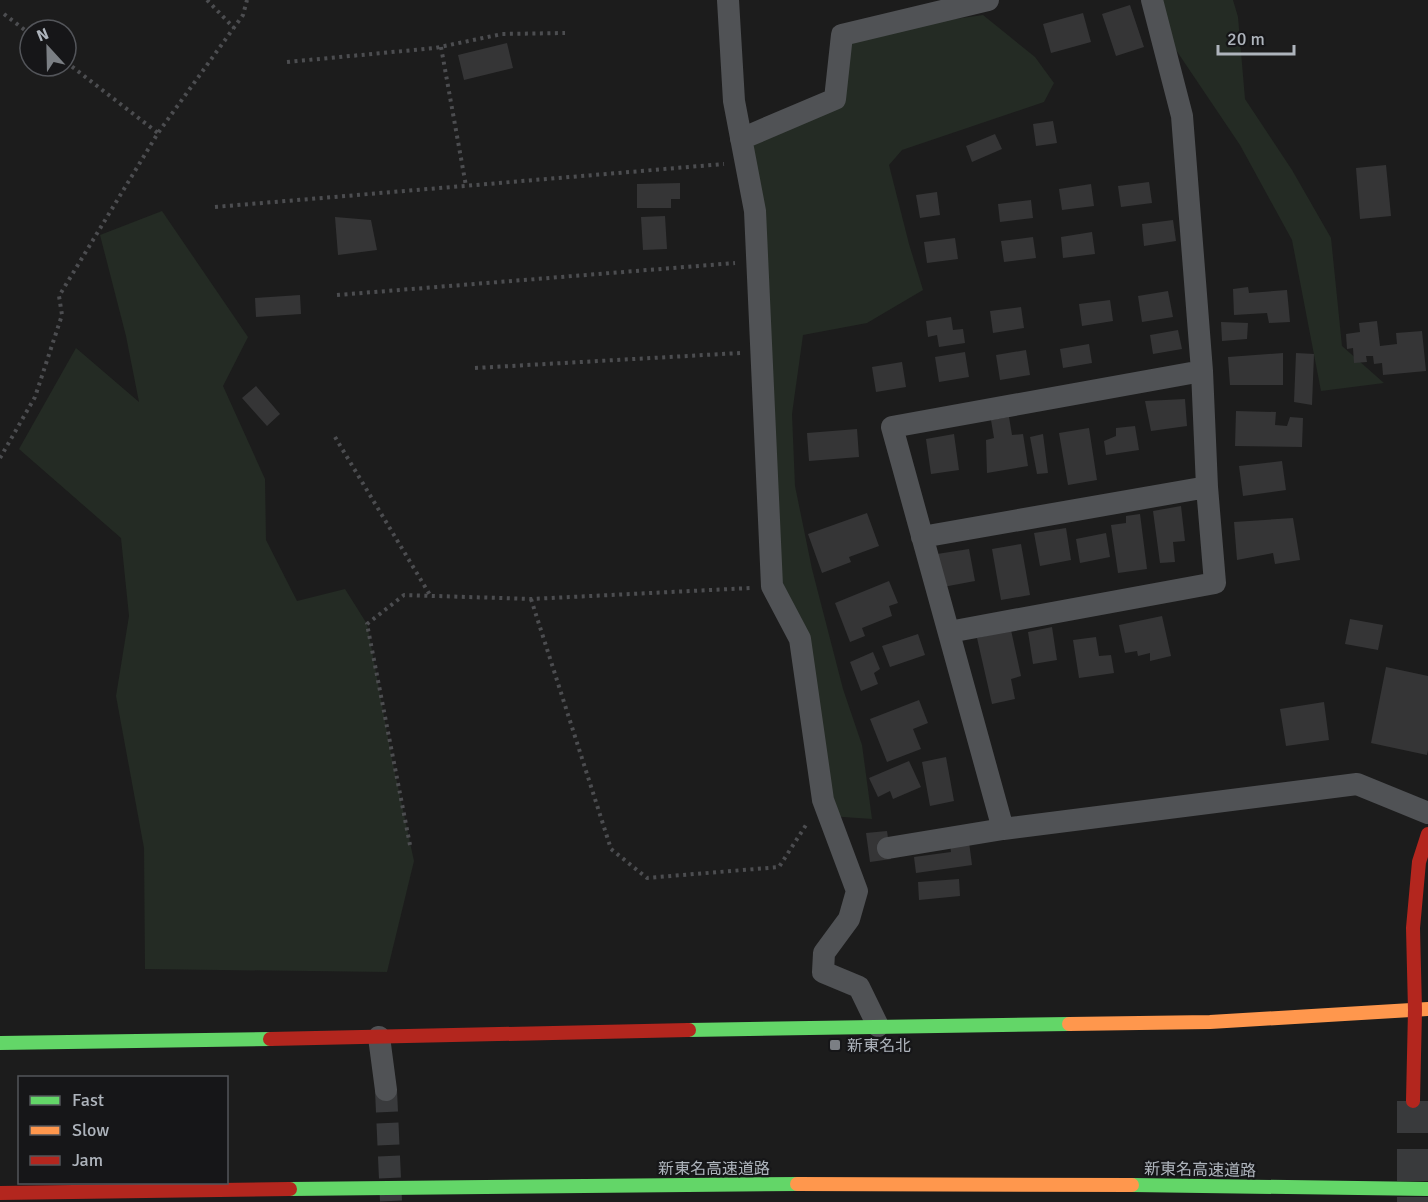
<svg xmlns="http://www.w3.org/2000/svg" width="1428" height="1202" font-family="Signika,'Noto Sans JP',sans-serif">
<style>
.green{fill:#242b24}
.building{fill:#353536}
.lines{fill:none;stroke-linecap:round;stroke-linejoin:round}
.street-tunnel{stroke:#393a3c;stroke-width:22;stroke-dasharray:22 11;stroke-linecap:butt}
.secondary-tunnel{stroke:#393a3c;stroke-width:32;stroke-dasharray:32 16;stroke-linecap:butt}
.path{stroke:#4c4d50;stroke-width:4;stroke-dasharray:3 4.5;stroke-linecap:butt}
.street{stroke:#505255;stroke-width:22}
.fast{stroke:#63d668;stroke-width:14}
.slow{stroke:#ff974d;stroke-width:14}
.jam{stroke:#b3261e;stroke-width:14}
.poi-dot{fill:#7b7f84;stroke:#161618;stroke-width:2}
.labels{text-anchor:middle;stroke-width:4.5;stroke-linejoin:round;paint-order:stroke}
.poi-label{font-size:16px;fill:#aeb4bc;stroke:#161618;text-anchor:start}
.street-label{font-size:16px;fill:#aeb4bc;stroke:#161618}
</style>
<rect width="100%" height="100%" fill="#1c1c1c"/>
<!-- green -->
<path class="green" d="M1160,0h73l5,17 7,82 47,71 39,68 11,108 42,37 -63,8 -29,-151 -52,-95 -66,-98z
M983,15l52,42 19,26 -10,19 -142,48 -13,15 20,79 14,46 -56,33 -64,12 -11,79 3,72 17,83 31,120 19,56 10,74 -43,-3 -47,-230 -40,-440 97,-52 3,-59z
M162,211l86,126 -25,49 42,93 1,61 31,61 48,-12 22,35 25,135 22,102 -27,111 -242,-3 -1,-121 -28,-152 13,-80 -8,-78 -102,-89 57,-101 63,54 -13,-66 -26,-101z"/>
<!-- building -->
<path class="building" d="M1130,5l14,42 -28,9 -14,-42z
M1083,13l8,29 -40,11 -8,-29z
M507,43l6,25 -49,12 -6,-25z
M1053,121l4,22 -21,3 -3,-22z
M995,134l7,15 -30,13 -6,-16z
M1386,165l5,51 -31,3 -4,-51z
M1149,182l3,21 -31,4 -3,-21z
M680,183v16h-9v9h-34v-24z
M1091,184l3,22 -32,4 -3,-21z
M937,192l3,23 -20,3 -4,-23z
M1031,200l2,18 -33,4 -2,-18z
M665,216l2,33 -24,1 -2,-33z
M335,217l36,3 6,30 -39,5z
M1173,220l3,21 -32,5 -2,-22z
M1092,232l3,22 -32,4 -2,-21z
M1033,237l3,21 -32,4 -3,-21z
M955,238l3,21 -31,4 -3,-21z
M1248,287l1,6 38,-3 3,32 -21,1 -2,-10 -33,2 -1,-26z
M1168,291l5,26 -31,5 -4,-26z
M300,295l1,19 -45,3 -1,-19z
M1110,300l3,21 -31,5 -3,-22z
M1021,307l3,21 -31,5 -3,-22z
M951,317l2,13 10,-1 2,14 -26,4 -2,-12 -9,2 -2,-16z
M1377,321l3,25 17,-2 -1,-11 26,-2 4,40 -43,4 -1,-12 -8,1 -1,-8h-7l1,6 -13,1 -1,-15 -6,1 -1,-15 14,-2 -1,-9z
M1221,322l27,1 -1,16 -25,2z
M1178,330l4,19 -29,5 -3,-19z
M1089,344l3,19 -29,5 -3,-19z
M1026,350l4,25 -30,5 -4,-25z
M965,352l4,25 -30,5 -4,-25z
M1283,353v32h-53l-2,-28z
M1296,353l18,1 -2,51 -18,-3z
M902,362l4,25 -30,5 -4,-25z
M256,386l24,28 -13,12 -25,-28z
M1185,399l2,27 -36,5 -6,-30z
M1236,411l40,1 -1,13 12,1 3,-9 13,1 -1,29 -67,-1z
M1009,417l3,18 11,-1 5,32 -41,7 -1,-33 8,-2 -3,-18z
M1135,426l4,24 -33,5 -2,-14 12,-5v-8z
M1089,428l8,52 -29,5 -9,-52z
M857,429l2,28 -50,4 -2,-28z
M954,434l5,36 -28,4 -5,-35z
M1043,434l5,39 -11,1 -7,-37z
M1282,461l4,29 -43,6 -4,-30z
M1181,506l4,35 -12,1 2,20 -15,1 -7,-52z
M867,513l12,33 -30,11 2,5 -29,11 -14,-39z
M1140,514l7,55 -29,4 -7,-48 15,-2v-7z
M1293,518l7,42 -25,4 -2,-11 -36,7 -3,-38z
M1066,528l5,32 -31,6 -6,-33z
M1106,533l4,24 -30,6 -4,-24z
M1021,544l9,51 -29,5 -9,-51z
M969,549l6,32 -32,6 -6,-33z
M889,581l9,22 -9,3 3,10 -30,12 3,8 -15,6 -15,-39z
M1162,616l9,40 -21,5v-8l-12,3 -1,-5 -12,2 -6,-28z
M1350,619l33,6 -5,25 -33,-6z
M1052,627l5,33 -24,4 -5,-32z
M1011,630l10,46 -10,3 4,20 -23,5 -15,-66z
M918,634l7,21 -35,12 -8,-21z
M1096,637l3,19 12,-1 3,18 -35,5 -6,-38z
M873,652l7,17 -6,4 4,11 -17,7 -11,-29z
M1386,667l42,9v74l-1,5 -56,-12z
M919,700l9,23 -15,6 8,20 -34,13 -17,-43z
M1324,702l5,38 -43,6 -6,-37z
M946,757l8,44 -24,5 -8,-44z
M909,761l12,26 -28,12 -3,-8 -12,6 -9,-19z
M887,831l4,28 -21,3 -4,-29z
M969,842l3,23 -56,8 -2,-16 37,-5 -1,-8z
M959,879l1,17 -41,4 -1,-18z"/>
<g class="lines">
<!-- street-tunnel -->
<path class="street-tunnel" d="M386,1090l5,111"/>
<!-- secondary-tunnel -->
<path class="secondary-tunnel" d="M1413,1101v101"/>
<!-- path -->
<path class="path" d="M207,0l27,28
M4,14l26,20
M441,47l25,139
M66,62l92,71
M287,62l148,-14 67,-14 63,-1
M215,207l509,-43
M337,295l398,-32
M475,368l265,-15
M335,437l95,158
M0,458l35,-61 27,-82 -3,-19 99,-163 85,-118 4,-15
M531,599l80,250 36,29 132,-11 27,-42
M410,845l-43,-221 37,-29 127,4 220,-11"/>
<!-- street -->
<path class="street" d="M728,0l6,101 21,110 17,375 28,53 23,161 34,91 -8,28 -25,34 -1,19 36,15 19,39
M741,139l94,-40 7,-64 146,-35
M922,537l285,-50
M949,632l266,-49 -8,-96 -5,-116 -20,-255 -30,-116
M1003,829l-111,-402 310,-56
M888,848l115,-19 354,-45 71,29
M379,1037l7,53"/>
<!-- fast -->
<path class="fast" d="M689,1030l380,-6
M0,1043l270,-4
M1132,1185l296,4
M290,1189l507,-5"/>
<!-- slow -->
<path class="slow" d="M1069,1024l141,-2 218,-13
M797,1184l335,1"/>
<!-- jam -->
<path class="jam" d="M270,1039l419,-9
M1413,1101l2,-91 -2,-82 6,-66 9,-28
M0,1193l290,-4"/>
</g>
<!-- markers -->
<rect class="poi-dot" x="829" y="1039" width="12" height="12" rx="3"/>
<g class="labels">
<!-- poi labels -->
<g class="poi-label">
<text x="847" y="1051">新東名北</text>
</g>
<!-- street labels -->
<g class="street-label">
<text x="714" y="1174">新東名高速道路</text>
<text transform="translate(1200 1169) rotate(1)" y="6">新東名高速道路</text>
</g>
</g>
<!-- legend -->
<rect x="18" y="1076" width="210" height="108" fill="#161618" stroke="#53555a" stroke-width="1.5"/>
<rect x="30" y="1096" width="30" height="9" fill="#63d668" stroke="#53555a" stroke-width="1.5"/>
<text x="72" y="1106" font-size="18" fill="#aeb4bc">Fast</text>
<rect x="30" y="1126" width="30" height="9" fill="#ff974d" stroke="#53555a" stroke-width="1.5"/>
<text x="72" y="1136" font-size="18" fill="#aeb4bc">Slow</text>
<rect x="30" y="1156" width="30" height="9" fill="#b3261e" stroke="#53555a" stroke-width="1.5"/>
<text x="72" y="1166" font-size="18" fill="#aeb4bc">Jam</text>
<!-- north arrow -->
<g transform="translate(48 48) rotate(338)"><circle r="28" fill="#161618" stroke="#53555a" stroke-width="1.5"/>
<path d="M0-4.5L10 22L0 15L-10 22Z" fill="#7b7f84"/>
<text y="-9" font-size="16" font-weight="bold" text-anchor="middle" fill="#aeb4bc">N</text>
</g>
<!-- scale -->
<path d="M1218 45v9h76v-9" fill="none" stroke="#aeb4bc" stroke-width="3"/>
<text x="1227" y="45" font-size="18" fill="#aeb4bc" stroke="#161618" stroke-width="4.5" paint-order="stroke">20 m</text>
</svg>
